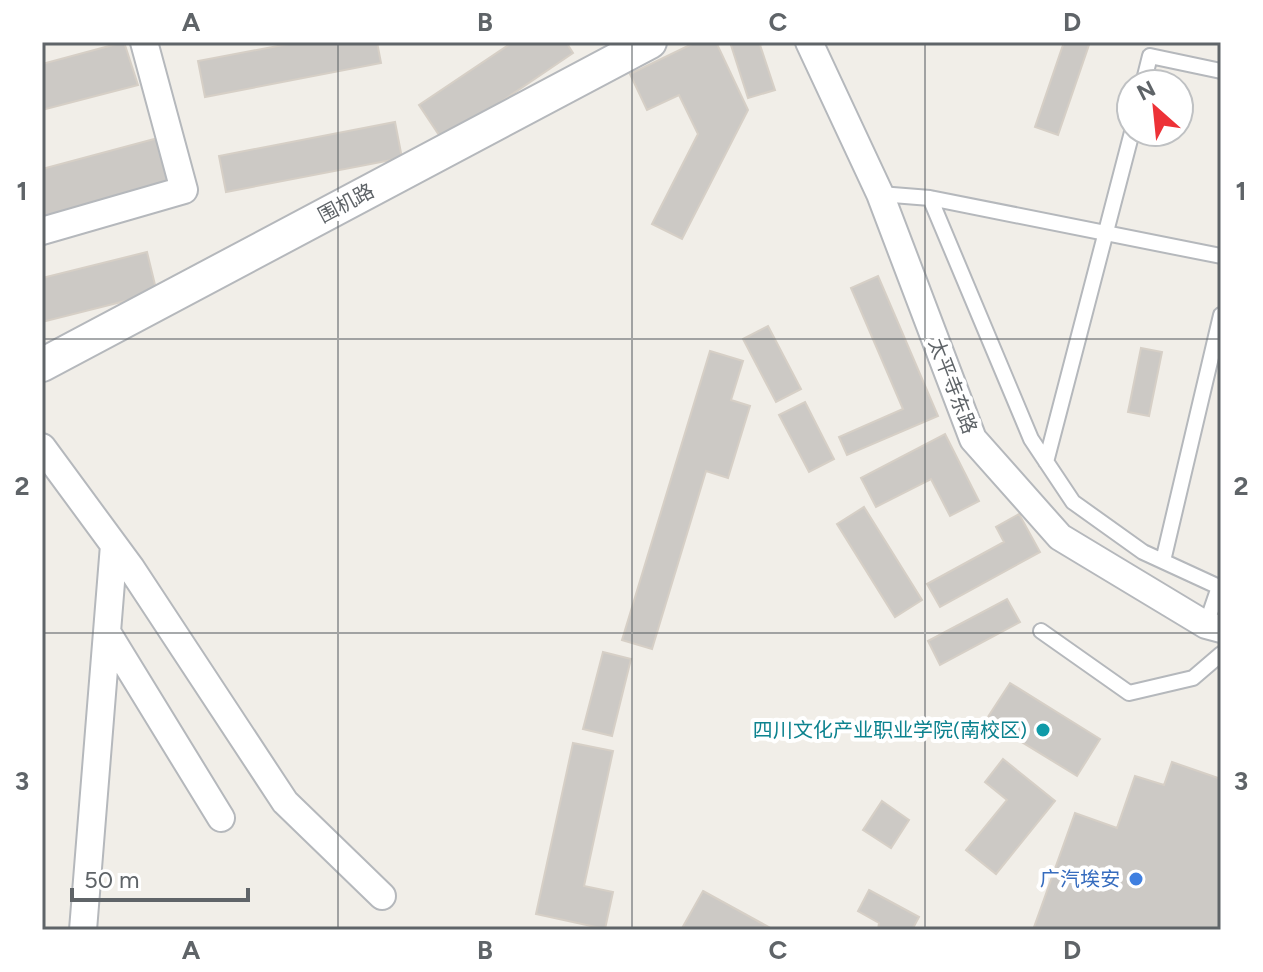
<svg xmlns="http://www.w3.org/2000/svg" width="1263" height="972" font-family="Figtree,'Noto Sans SC',sans-serif">
<style>
.building{fill:#ccc9c5;stroke:#d6cfc6;stroke-width:2}
.lines{fill:none;stroke-linecap:round;stroke-linejoin:round}
.service-casing{stroke:#b5b8bc;stroke-width:18}
.minor-casing{stroke:#b5b8bc;stroke-width:30}
.tertiary-casing{stroke:#b5b8bc;stroke-width:36}
.service{stroke:#fff;stroke-width:14}
.minor{stroke:#fff;stroke-width:26}
.tertiary{stroke:#fff;stroke-width:32}
.grid{fill:none;stroke:#5f6468;stroke-width:2;stroke-opacity:0.55}
.culture-dot{fill:#0f9aa8;stroke:#fff;stroke-width:3}
.shop-dot{fill:#3f7fe0;stroke:#fff;stroke-width:3}
.labels{text-anchor:middle;stroke-width:8;stroke-linejoin:round;paint-order:stroke}
.street-label{font-size:20px;fill:#5f6468;stroke:#fff}
.culture-label{font-size:20px;fill:#0d838f;stroke:#fff;text-anchor:end}
.shop-label{font-size:20px;fill:#366cbe;stroke:#fff;text-anchor:end}
.neatline{fill:none;stroke:#5f6468;stroke-width:3}
.grid-label{font-size:26px;text-anchor:middle;font-weight:bold;fill:#5f6468}
</style>
<rect width="100%" height="100%" fill="#f1eee8"/>
<!-- building -->
<path class="building" d="M124,42l14,43 -96,25v-46z
M299,42h78l4,21 -176,34 -7,-36z
M513,42h53l7,11 -130,88 -24,-36z
M696,42h20l32,68 -66,129 -30,-15 46,-90 -19,-39 -32,15 -17,-36z
M730,42h40l-10,3 15,45 -27,8z
M1064,42h26l-32,93 -23,-8z
M395,122l7,36 -176,34 -7,-36z
M158,138l13,48 -129,34v-51z
M147,252l10,41 -115,29v-44z
M878,276l60,140 -91,39 -8,-18 64,-28 -52,-121z
M768,326l33,63 -25,13 -33,-63z
M1141,348l21,4 -13,64 -21,-4z
M710,351l33,10 -12,39 19,6 -22,72 -22,-7 -54,178 -30,-9z
M805,402l29,57 -25,13 -30,-57z
M945,434l34,67 -29,15 -19,-37 -55,28 -15,-29z
M864,507l58,93 -27,17 -58,-93z
M1019,514l21,38 -100,55 -13,-23 77,-42 -8,-15z
M1007,599l13,23 -80,43 -12,-24z
M603,652l28,7 -19,77 -29,-7z
M1010,683l90,56 -23,37 -91,-56z
M573,743l40,8 -29,135 29,6 -8,37 -69,-15z
M1003,759l52,42 -59,73 -30,-24 41,-50 -22,-18z
M1172,762l49,17v151h-188l42,-117 42,15 18,-52 29,9z
M882,801l27,19 -18,28 -28,-18z
M869,890l50,27 -7,13h-34l1,-7 -21,-12z
M703,891l71,39h-93z"/>
<g class="lines">
<defs>
<path id="service" d="M1143,84l7,-28 71,15
M880,194l50,4 291,58
M930,198l101,241 42,63 70,50 76,35 -13,38
M1046,462l86,-330
M1163,561l58,-246
M1041,631l88,62 64,-15 28,-24"/>
<path id="minor" d="M809,42l71,152 93,245 87,98 146,88 15,4
M42,231l142,-41 -40,-148
M42,447l89,121 154,234 97,94
M107,632l114,186
M83,930l31,-385"/>
<path id="tertiary" d="M42,365l608,-323"/>
</defs>
<!-- service casing -->
<use href="#service" class="service-casing"/>
<!-- minor casing -->
<use href="#minor" class="minor-casing"/>
<!-- tertiary casing -->
<use href="#tertiary" class="tertiary-casing"/>
<!-- service -->
<use href="#service" class="service"/>
<!-- minor -->
<use href="#minor" class="minor"/>
<!-- tertiary -->
<use href="#tertiary" class="tertiary"/>
</g>
<!-- grid -->
<path class="grid" d="M338,42v888M632,42v888M925,42v888M42,339h1179M42,633h1179"/>
<!-- markers -->
<circle class="culture-dot" cx="1043" cy="730" r="8"/>
<circle class="shop-dot" cx="1136" cy="879" r="8"/>
<g class="labels">
<!-- street labels -->
<g class="street-label">
<text transform="translate(346 203) rotate(-28)" y="7">围机路</text>
<text transform="translate(953 386) rotate(69)" y="7">太平寺东路</text>
</g>
<!-- culture labels -->
<g class="culture-label">
<text x="1027" y="737">四川文化产业职业学院(南校区)</text>
</g>
<!-- shop labels -->
<g class="shop-label">
<text x="1120" y="886">广汽埃安</text>
</g>
</g>
<!-- border -->
<rect width="1263" height="972" fill="none" stroke="#ffffff" stroke-width="88"/>
<!-- north arrow -->
<g transform="translate(1155 108) rotate(333)"><circle r="38" fill="#ffffff" stroke="#bfc1c3" stroke-width="2"/>
<path d="M0-6L14 30L0 20L-14 30Z" fill="#ed3237"/>
<text y="-12" font-size="22" font-weight="bold" text-anchor="middle" fill="#5f6468">N</text>
</g>
<!-- scale -->
<path d="M72 888v12h176v-12" fill="none" stroke="#5f6468" stroke-width="4"/>
<text x="84" y="888" font-size="24" fill="#5f6468" stroke="#ffffff" stroke-width="6" paint-order="stroke">50 m</text>
<rect x="44" y="44" width="1175" height="884" class="neatline"/>
<g class="grid-label">
<text x="191" y="31">A</text>
<text x="485" y="31">B</text>
<text x="778" y="31">C</text>
<text x="1072" y="31">D</text>
<text x="22" y="200">1</text>
<text x="1241" y="200">1</text>
<text x="22" y="495">2</text>
<text x="1241" y="495">2</text>
<text x="22" y="790">3</text>
<text x="1241" y="790">3</text>
<text x="191" y="959">A</text>
<text x="485" y="959">B</text>
<text x="778" y="959">C</text>
<text x="1072" y="959">D</text>
</g>
</svg>
